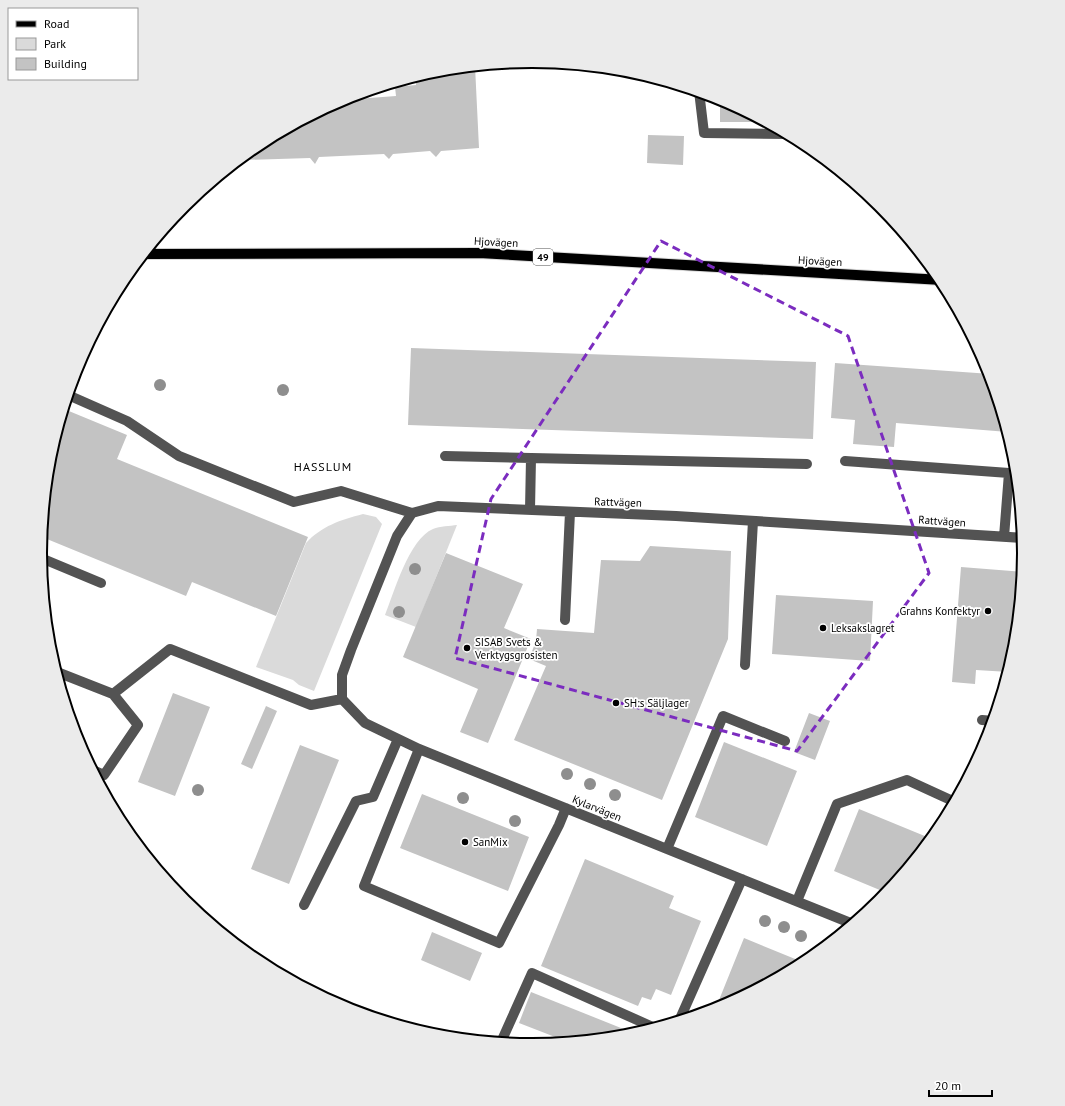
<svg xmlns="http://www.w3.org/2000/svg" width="1065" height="1106" font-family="'PT Sans',sans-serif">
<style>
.green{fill:#dadada}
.building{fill:#c3c3c3}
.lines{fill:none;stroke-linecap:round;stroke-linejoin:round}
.major-casing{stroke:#dbdbdb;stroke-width:12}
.minor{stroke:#535353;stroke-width:10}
.major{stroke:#000;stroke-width:10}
.tree{fill:#8e8e8e}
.marked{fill:none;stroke:#7b2cbf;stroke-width:3;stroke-dasharray:8 5;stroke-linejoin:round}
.poi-dot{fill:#000;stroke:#fff;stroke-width:1.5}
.labels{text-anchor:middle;stroke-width:3.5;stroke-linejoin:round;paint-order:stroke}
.shield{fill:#fff;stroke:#4c4c4c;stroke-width:1}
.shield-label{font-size:10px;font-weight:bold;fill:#000}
.street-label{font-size:11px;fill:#000;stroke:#fff}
.poi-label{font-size:11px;fill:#000;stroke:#fff;text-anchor:start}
.neighbourhood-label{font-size:12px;letter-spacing:1px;fill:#000;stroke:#fff}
.rim{fill:none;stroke:#000;stroke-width:2}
</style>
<rect width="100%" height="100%" fill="#fff"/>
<!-- green -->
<path class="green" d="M363,514l13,3 6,7 -68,167 -15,-6 -6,-5 -37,-13 50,-124c16,-17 34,-23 57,-29z
M457,525l-41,102 -31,-12c9,-22 24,-76 48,-86 7,-3 17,-3 24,-4z"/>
<!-- building -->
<path class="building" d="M475,66l4,82 -38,3 -5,6 -6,-6 -37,3 -4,5 -5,-5 -65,3 -4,7 -5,-6 -68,2 -4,7 -3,-4 24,-20 85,-45 9,-3 3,4 40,-3 -1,-9 21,-2v-9l21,-6z
M720,98h1l45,24h-46z
M648,135l36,1 -1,29 -36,-2z
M411,348l405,14 -3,77 -405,-14z
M835,363l156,11 17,58 -112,-9 -2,24 -41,-3 2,-24 -24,-2z
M64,409l63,26 -10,24 191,78 -32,79 -84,-34 -6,14 -144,-59 8,-80z
M650,546l81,5 -3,88 -66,161 -148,-60 32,-74 -17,-7 7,-18 1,-12 57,4 7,-73 39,1z
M446,553l77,31 -19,44 27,11 -43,104 -28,-11 18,-43 -75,-32z
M961,567l62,5 -8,77 -6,23 -33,-2 -1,14 -23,-2z
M776,595l97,6 -3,60 -98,-7z
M173,693l37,14 -35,89 -37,-14z
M266,706l11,5 -25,58 -11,-5z
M809,713l21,8 -15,39 -21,-8z
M724,742l73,29 -30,75 -72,-29z
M300,745l39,15 -50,124 -38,-15z
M422,794l107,43 -21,54 -108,-43z
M859,809l73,30 -45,54 -53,-22z
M585,859l89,37 -5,12 32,13 -30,74 -15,-6 -5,11 -9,-3 -4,9 -97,-40z
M432,932l50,21 -12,28 -49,-21z
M744,938l61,25 -84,45 -6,2z
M531,992l105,42 -8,2 -60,6 -49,-19z"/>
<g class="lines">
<defs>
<path id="major" d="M144,254l335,-1 463,27"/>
</defs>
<!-- major casing -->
<use href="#major" class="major-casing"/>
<!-- minor -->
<path class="minor" d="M699,91l5,42 85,1
M68,395l59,26 52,35 115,46 47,-11 71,22
M445,456l362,8
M845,461l164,12 -1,13h10
M530,510l1,-52
M1004,537l4,-51
M41,558l60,25
M565,620l5,-108
M745,665l8,-144
M57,672l56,22 25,31 -34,50 -11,-5
M113,694l57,-45 141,56 31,-6
M342,699v-24l9,-25 46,-114 15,-23 26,-7 238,10 348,22
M342,699l23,24 54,26 434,175
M982,720l12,1
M419,749l-55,137 135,57 60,-118 7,-17
M667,849l56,-133 62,25
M797,901l40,-97 70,-24 48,22
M304,905l52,-104 17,-4 25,-58
M679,1021l63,-142
M509,1043l-7,-3 30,-67 123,55"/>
<!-- major -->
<use href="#major" class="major"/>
</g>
<!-- trees -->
<g class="tree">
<circle cx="160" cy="385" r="6"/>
<circle cx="283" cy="390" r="6"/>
<circle cx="415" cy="569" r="6"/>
<circle cx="399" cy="612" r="6"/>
<circle cx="567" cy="774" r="6"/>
<circle cx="590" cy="784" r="6"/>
<circle cx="198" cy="790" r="6"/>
<circle cx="615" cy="795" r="6"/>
<circle cx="463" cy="798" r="6"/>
<circle cx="515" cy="821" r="6"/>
<circle cx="765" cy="921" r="6"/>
<circle cx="784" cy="927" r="6"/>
<circle cx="801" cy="936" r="6"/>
</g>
<!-- marked area -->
<path class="marked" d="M661,241l187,95 81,237 -132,178 -342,-93 36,-159z"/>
<!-- markers -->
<g class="poi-dot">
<circle cx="988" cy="611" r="4"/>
<circle cx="823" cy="628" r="4"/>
<circle cx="467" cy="648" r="4"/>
<circle cx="616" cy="703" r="4"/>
<circle cx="465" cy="842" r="4"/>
</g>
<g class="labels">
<!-- shield labels -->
<rect class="shield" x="533" y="249" width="20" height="16" rx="3"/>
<g class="shield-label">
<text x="543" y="261">49</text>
</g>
<!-- street labels -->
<g class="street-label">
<text transform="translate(496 242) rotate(3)" y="4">Hjovägen</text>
<text transform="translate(820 261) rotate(3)" y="4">Hjovägen</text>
<text transform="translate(618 502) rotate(2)" y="4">Rattvägen</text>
<text transform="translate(942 521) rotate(4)" y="4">Rattvägen</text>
<text transform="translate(597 808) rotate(22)" y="4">Kylarvägen</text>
</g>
<!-- poi labels -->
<g class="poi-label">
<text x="980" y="615" text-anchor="end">Grahns Konfektyr</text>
<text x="831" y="632">Leksakslagret</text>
<text x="475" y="646">SISAB Svets &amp;<tspan x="475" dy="13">Verktygsgrosisten</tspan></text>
<text x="624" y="707">SH:s Säljlager</text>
<text x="473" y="846">SanMix</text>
</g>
<!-- neighbourhood labels -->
<g class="neighbourhood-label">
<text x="323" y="471">HASSLUM</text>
</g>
</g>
<!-- crop -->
<path d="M0 0H1065V1106H0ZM47 553a485 485 0 1 1 970 0a485 485 0 1 1-970 0Z" fill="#ebebeb" fill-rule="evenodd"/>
<path class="rim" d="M47 553a485 485 0 1 1 970 0a485 485 0 1 1-970 0Z"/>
<!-- legend -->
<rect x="8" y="8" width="130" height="72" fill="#ffffff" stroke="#999999"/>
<rect x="16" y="21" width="20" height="6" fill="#000000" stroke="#999999"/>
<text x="44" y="28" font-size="12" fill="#000000">Road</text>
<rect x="16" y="38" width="20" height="12" fill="#dadada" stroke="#999999"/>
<text x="44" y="48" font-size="12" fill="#000000">Park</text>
<rect x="16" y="58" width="20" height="12" fill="#c3c3c3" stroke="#999999"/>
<text x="44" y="68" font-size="12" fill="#000000">Building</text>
<!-- scale -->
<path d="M929 1090v6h63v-6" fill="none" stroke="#000000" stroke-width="2"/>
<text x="935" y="1090" font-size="12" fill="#000000" stroke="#ffffff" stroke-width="3" paint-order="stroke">20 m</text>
</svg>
